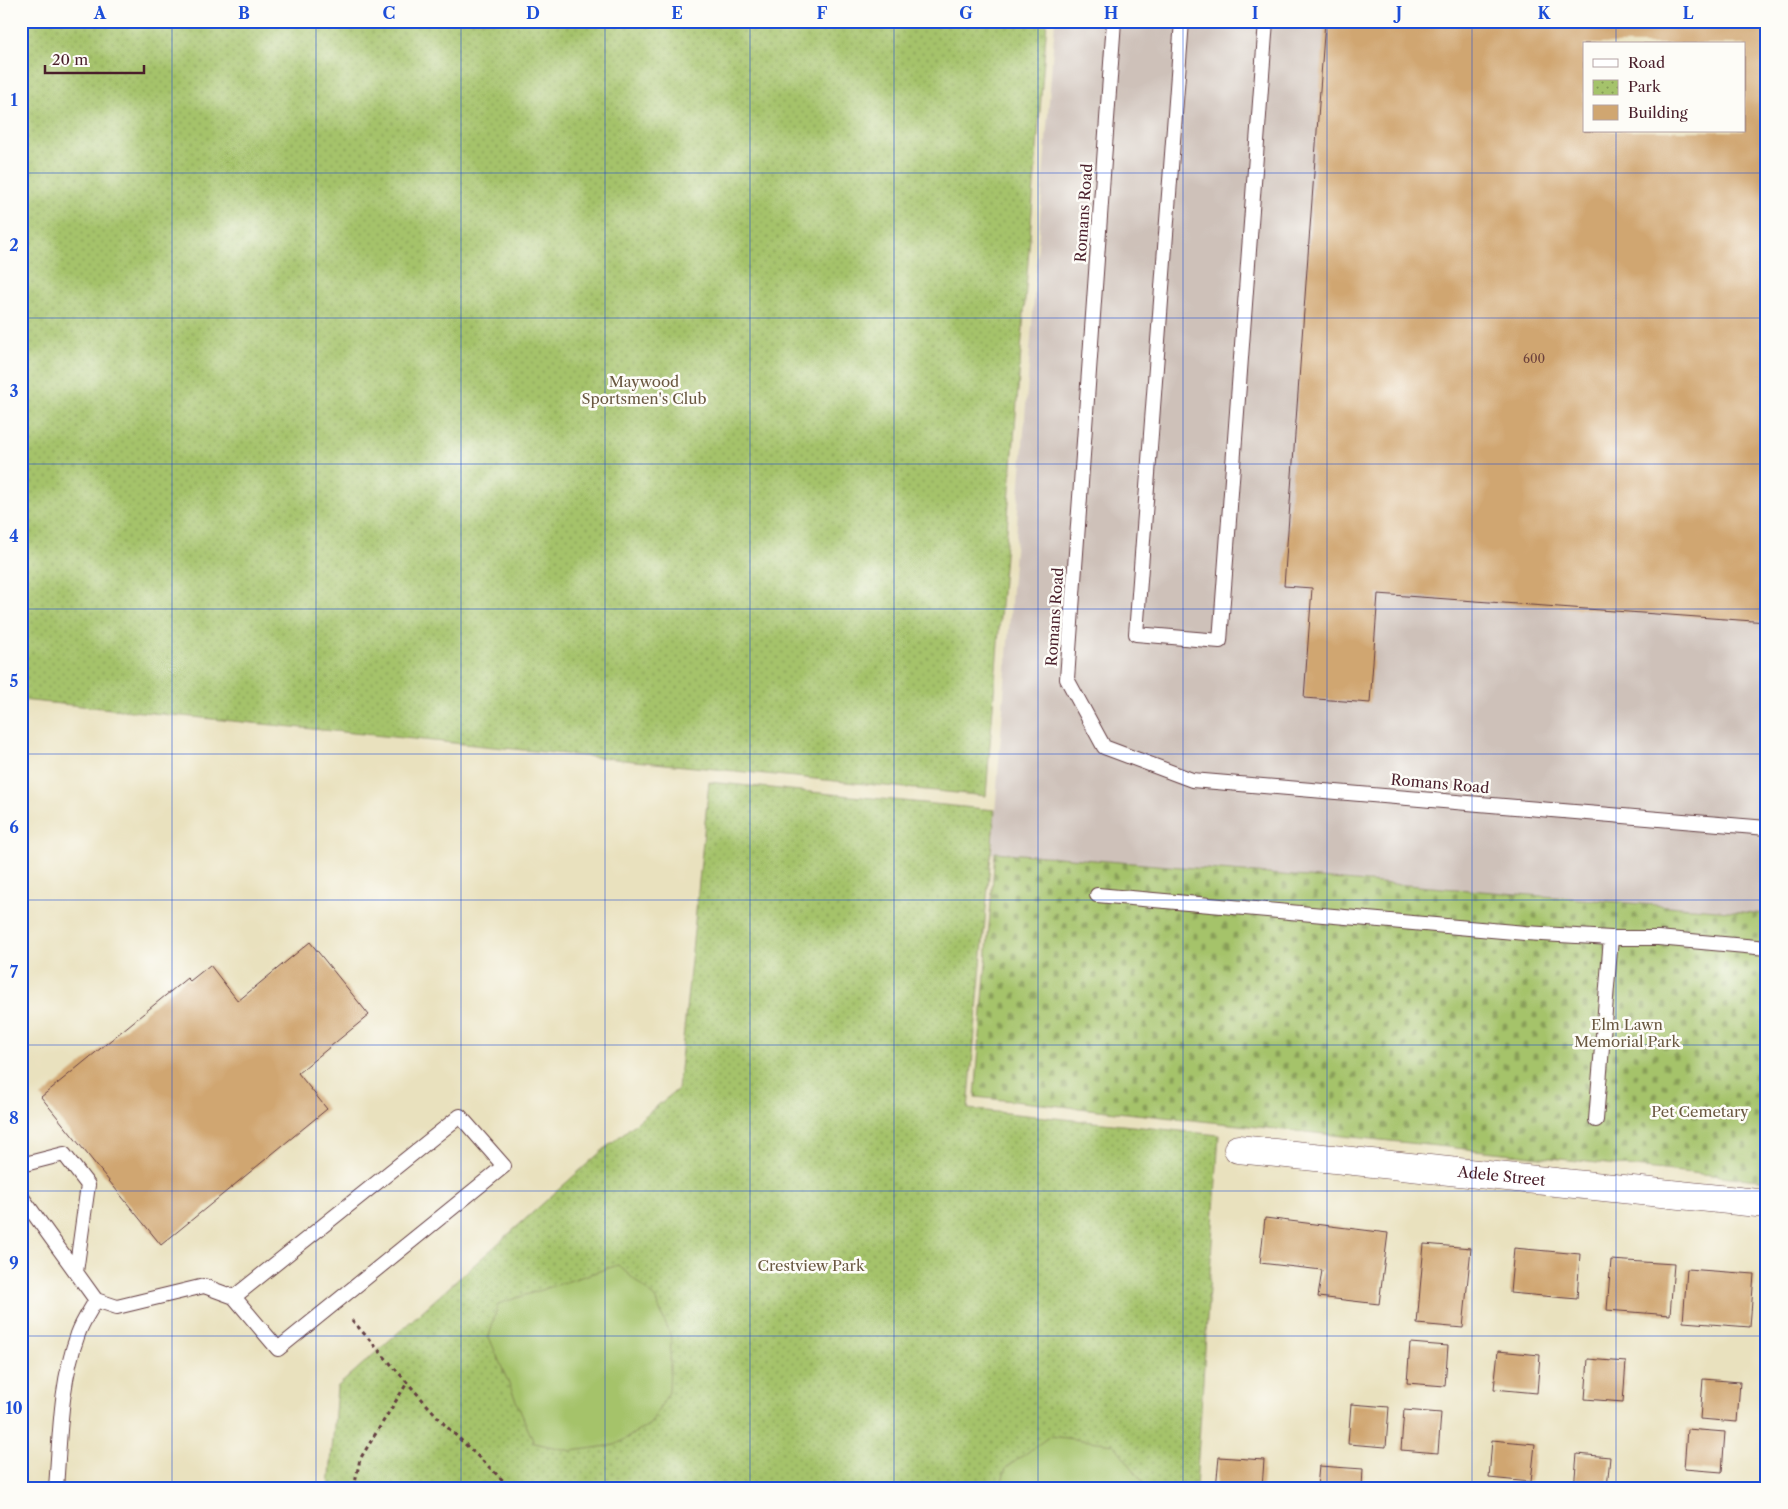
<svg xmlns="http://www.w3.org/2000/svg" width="1788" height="1509" font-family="'Libre Caslon Text',serif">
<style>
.industrial{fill:#cec1b9;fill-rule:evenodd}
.cemetery{fill:url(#cemetery-stones);stroke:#78714b}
.park{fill:url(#park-dots);stroke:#78714b}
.pitch{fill:#a5c36b;stroke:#78714b}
.building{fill:#d0a671;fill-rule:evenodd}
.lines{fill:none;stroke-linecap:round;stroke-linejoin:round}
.lane-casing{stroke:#623c41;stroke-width:16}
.street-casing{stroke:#623c41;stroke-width:29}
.path{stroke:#623c41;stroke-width:3;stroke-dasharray:4 4;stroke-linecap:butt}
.lane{stroke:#fff;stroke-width:14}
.street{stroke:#fff;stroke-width:28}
.grid{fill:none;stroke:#1d4ed8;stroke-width:1;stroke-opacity:0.55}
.labels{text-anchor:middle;stroke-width:5;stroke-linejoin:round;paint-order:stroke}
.number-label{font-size:12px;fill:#6c413c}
.street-label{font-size:15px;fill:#4a1f2b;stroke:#fdfcf7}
.park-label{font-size:15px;fill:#6a5841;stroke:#fdfcf7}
.neatline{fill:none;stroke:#1d4ed8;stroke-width:2}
.grid-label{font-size:16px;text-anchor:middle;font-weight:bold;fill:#1d4ed8}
</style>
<defs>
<pattern id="cemetery-stones" width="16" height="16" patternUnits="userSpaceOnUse" patternTransform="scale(1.25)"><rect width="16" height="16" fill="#a5c36b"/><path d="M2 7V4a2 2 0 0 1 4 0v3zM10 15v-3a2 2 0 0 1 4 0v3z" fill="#889e58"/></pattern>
<pattern id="park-dots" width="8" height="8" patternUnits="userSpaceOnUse" patternTransform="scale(1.25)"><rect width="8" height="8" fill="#a5c36b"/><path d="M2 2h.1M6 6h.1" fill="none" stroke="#889e58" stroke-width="1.8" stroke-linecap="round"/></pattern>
</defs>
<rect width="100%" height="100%" fill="#fdfcf7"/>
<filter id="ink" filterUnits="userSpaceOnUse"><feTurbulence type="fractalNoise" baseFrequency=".02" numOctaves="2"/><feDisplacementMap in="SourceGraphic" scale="10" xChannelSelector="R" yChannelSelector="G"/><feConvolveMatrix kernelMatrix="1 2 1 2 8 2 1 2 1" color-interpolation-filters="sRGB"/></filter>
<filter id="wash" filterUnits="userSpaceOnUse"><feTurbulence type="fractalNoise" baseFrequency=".0096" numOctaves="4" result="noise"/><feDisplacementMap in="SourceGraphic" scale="20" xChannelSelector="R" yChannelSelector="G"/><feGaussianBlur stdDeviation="1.12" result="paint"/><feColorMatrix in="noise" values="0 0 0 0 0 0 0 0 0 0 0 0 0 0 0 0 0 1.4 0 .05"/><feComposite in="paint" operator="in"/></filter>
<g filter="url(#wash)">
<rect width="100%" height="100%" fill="#e9e1be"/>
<!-- industrial -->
<path class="industrial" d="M1055,21h712v893l-775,-61zM1584,44h160v87h-160z"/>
<!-- cemetery -->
<path class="cemetery" d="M995,852l772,62v267l-792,-84z"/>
<!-- park -->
<path class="park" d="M21,21h1026l-61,775 -965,-96z
M709,782l286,28 -27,299 251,26 -23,353h-867l8,-101 267,-238 74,-60z"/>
<!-- pitch -->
<path class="pitch" d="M618,1265l37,33 16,39 -2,55 -19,32 -35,21 -43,6 -38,-8 -45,-106 9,-33z
M1050,1436l64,8 28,37v7h-142l6,-20z"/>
<g id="blocks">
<!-- building -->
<path class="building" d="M1325,21h442v601l-389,-28 -8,109 -66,-5 8,-110 -28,-2zM1584,44h160v87h-160z
M310,942l59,73 -71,58 29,36 -166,136 -120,-148 146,-119 3,3 20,-16 28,36z
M1265,1218l123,15 -9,71 -61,-7 4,-27 -62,-7z
M1424,1244l47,4 -8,80 -46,-4z
M1514,1248l66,6 -3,45 -67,-6z
M1611,1260l63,4 -4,51 -63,-5z
M1687,1269l67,5 -4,53 -67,-5z
M1410,1343l38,3 -3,40 -38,-3z
M1498,1351l42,4 -3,38 -43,-4z
M1588,1359l38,3 -3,40 -38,-3z
M1703,1379l37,3 -3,40 -37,-3z
M1351,1404l38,3 -3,40 -38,-3z
M1404,1410l37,3 -3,40 -37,-3z
M1687,1429l38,3 -3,40 -38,-3z
M1492,1440l43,4 -4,38 -42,-4z
M1577,1454l33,3 -3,31h-33z
M1219,1457l45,3 -2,28h-46z
M1319,1466l44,3 -1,19h-45z"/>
</g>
</g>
<g filter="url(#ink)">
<use href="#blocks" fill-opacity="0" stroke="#623c41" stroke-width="1"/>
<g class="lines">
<defs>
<path id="lane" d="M1114,21l-47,658 37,68 88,33 575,48
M1182,21l-46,613 84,7 46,-620
M1097,895l428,38 86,5h47l109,10
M1596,1120l15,-182
M21,1165l43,-11 24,31 -12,87
M21,1196l75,104 21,7 87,-21 30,11 44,52 226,-183 -44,-50 -226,181
M56,1488c4,-51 4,-105 22,-154 4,-12 12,-23 18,-34"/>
<g id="street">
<path id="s1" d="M1238,1149l529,55"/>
</g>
</defs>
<!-- lane casing -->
<use href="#lane" class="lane-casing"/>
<!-- street casing -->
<use href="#street" class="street-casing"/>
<!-- path -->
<path class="path" d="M352,1320l92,104 67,64
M354,1488l6,-29 47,-76"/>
<!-- lane -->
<use href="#lane" class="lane"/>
<!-- street -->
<use href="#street" class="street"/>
</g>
</g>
<!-- grid -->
<path class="grid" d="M172,21v1467M316,21v1467M461,21v1467M605,21v1467M750,21v1467M894,21v1467M1038,21v1467M1183,21v1467M1327,21v1467M1472,21v1467M1616,21v23M1616,131v1357M21,173h1746M21,318h1746M21,464h1746M21,609h1746M21,754h1746M21,900h1746M21,1045h1746M21,1191h1746M21,1336h1746"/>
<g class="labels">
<!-- number labels -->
<g class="number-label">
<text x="1534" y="363">600</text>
</g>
<!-- street labels -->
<g class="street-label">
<text transform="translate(1084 213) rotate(-86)" y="5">Romans Road</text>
<text transform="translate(1055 617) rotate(-86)" y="5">Romans Road</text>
<text transform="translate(1440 784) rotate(5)" y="5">Romans Road</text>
<text dy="5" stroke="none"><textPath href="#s1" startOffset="265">Adele Street</textPath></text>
</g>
<!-- park labels -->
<g class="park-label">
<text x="644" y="387">Maywood<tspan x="644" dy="17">Sportsmen's Club</tspan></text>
<text x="1627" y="1030">Elm Lawn<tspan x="1627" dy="17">Memorial Park</tspan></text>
<text x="1700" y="1117">Pet Cemetary</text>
<text x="811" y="1271">Crestview Park</text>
</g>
</g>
<!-- margin -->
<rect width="1788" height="1509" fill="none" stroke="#fdfcf7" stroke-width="55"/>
<!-- legend -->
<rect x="1583" y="42" width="162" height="90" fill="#fdfcf7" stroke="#b5a4a5"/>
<rect x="1593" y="59" width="25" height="8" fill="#ffffff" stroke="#b5a4a5"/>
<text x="1628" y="68" font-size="15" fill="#4a1f2b">Road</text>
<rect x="1593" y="80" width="25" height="15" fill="url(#park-dots)" stroke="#b5a4a5"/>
<text x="1628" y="92" font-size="15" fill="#4a1f2b">Park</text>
<rect x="1593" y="105" width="25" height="15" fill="#d0a671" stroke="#b5a4a5"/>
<text x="1628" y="118" font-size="15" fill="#4a1f2b">Building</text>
<!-- scale -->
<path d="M45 65v8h99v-8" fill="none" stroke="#4a1f2b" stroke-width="2.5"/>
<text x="52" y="65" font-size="15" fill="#4a1f2b" stroke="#fdfcf7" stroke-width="4" paint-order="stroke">20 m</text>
<rect x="28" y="28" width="1732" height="1454" class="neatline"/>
<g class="grid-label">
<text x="100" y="19">A</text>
<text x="244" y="19">B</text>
<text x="389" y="19">C</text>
<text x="533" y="19">D</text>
<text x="677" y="19">E</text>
<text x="822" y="19">F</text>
<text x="966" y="19">G</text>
<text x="1111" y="19">H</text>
<text x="1255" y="19">I</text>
<text x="1399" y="19">J</text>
<text x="1544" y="19">K</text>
<text x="1688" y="19">L</text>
<text x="14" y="106">1</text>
<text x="14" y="251">2</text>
<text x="14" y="397">3</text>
<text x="14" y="542">4</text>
<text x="14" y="687">5</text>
<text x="14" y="833">6</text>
<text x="14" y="978">7</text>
<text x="14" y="1124">8</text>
<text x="14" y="1269">9</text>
<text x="14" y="1414">10</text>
</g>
</svg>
